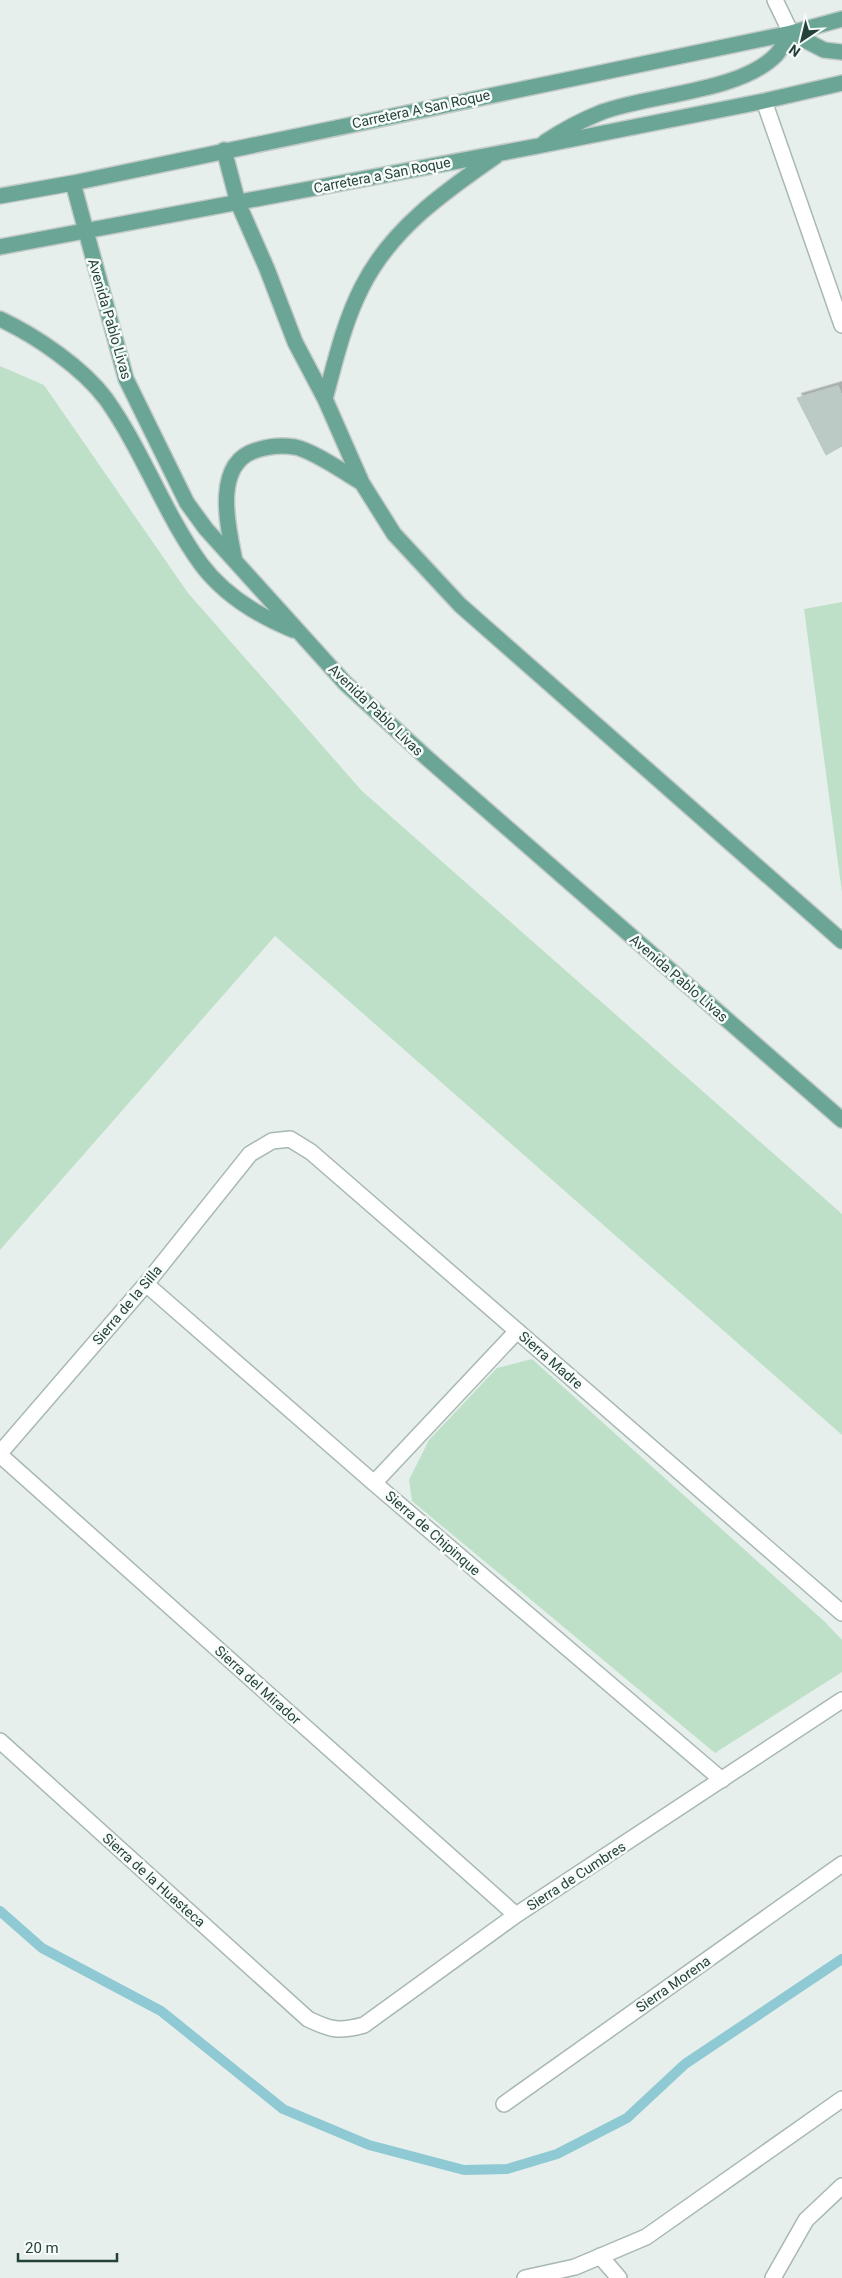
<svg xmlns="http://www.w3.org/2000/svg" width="842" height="2278" font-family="Roboto,sans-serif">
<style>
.green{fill:#bfe0c8}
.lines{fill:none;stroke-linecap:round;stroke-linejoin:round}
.stream{stroke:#8ec9d4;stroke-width:10}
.building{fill:#bbcac4;stroke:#b8c9c2;filter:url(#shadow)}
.minor-casing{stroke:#a8b8b2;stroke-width:18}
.major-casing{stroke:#c2cac8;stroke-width:18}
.minor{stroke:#fff;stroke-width:15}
.major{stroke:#6aa596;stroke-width:15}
.labels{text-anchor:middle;stroke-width:5;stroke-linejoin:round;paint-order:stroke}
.street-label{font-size:14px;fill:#24423a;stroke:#f7fbf9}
</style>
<defs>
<filter id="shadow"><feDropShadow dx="4.5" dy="-4.5" stdDeviation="0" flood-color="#0004"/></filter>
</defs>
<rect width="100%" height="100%" fill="#e6efeb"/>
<!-- green -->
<path class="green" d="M0,366l44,19 144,208 174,198 480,423v221l-567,-499 -275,314z
M842,602v291l-38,-284z
M532,1359l292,262 18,19v32l-127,81 -303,-252 -3,-21 20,-40 68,-72z"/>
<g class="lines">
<!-- stream -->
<path class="stream" d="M0,1911l42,37 119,63 122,98 86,36 95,25 43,-1 50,-15 70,-36 58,-54 157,-105"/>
</g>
<!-- building -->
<path class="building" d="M838,386l4,11v49l-16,9 -29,-57z"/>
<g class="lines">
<defs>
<path id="minor" d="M775,0l16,33
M764,101l78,224
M146,1284l228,199 348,297
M0,1453l146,-169 104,-130 22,-13 18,-2 21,13 531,461
M0,1455l516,460
M374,1483l143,-152
M0,1741l308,278c23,11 31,13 56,6l152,-110 326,-215
M504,2104l338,-240
M600,2256l19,22
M525,2278l50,-11 71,-30 196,-138
M773,2278l33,-58 36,-34"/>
<path id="major" d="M791,33l33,17 18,2
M545,142c18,-12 37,-22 57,-30 49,-18 138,-20 174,-57 6,-7 10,-15 15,-22
M224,150l14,53 29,66 28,73 30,57 37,84 32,51 66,71 382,336
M73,183l53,196 61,124 19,26 140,155 81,74 415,362
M0,196l73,-13 718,-150 51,-14
M0,247l538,-101 226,-45 78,-18
M0,319c36,17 82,48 106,80 37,52 58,114 95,165 23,31 58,52 92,66
M325,399c10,-37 19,-77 37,-112 29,-58 82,-95 134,-131
M235,561c-7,-33 -23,-98 22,-111 12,-4 26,-5 38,-3 19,4 50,26 67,36"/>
</defs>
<!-- minor casing -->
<use href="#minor" class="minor-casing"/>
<!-- major casing -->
<use href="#major" class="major-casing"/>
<!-- minor -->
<use href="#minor" class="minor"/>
<!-- major -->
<use href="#major" class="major"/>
</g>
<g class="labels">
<!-- street labels -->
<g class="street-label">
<text transform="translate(421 109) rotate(-12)" y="5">Carretera A San Roque</text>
<text transform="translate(382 175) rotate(-11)" y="5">Carretera a San Roque</text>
<text transform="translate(110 319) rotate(74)" y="5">Avenida Pablo Livas</text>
<text transform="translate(376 710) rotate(44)" y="5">Avenida Pablo Livas</text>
<text transform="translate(679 978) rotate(41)" y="5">Avenida Pablo Livas</text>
<text transform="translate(127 1305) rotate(-50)" y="5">Sierra de la Silla</text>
<text transform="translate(551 1360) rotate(41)" y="5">Sierra Madre</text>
<text transform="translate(433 1533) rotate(41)" y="5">Sierra de Chipinque</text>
<text transform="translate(258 1685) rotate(42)" y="5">Sierra del Mirador</text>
<text transform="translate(576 1876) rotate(-33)" y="5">Sierra de Cumbres</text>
<text transform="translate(154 1880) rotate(42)" y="5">Sierra de la Huasteca</text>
<text transform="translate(673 1984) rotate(-35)" y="5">Sierra Morena</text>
</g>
</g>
<!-- north arrow -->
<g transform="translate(802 40) rotate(215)" stroke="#f7fbf9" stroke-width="4" paint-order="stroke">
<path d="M0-4L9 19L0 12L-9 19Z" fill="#24423a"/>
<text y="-8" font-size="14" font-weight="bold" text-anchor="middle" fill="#24423a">N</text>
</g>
<!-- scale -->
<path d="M18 2253v8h99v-8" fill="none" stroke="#24423a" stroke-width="2.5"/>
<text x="25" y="2253" font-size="15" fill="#24423a" stroke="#f7fbf9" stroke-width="4" paint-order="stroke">20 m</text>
</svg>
